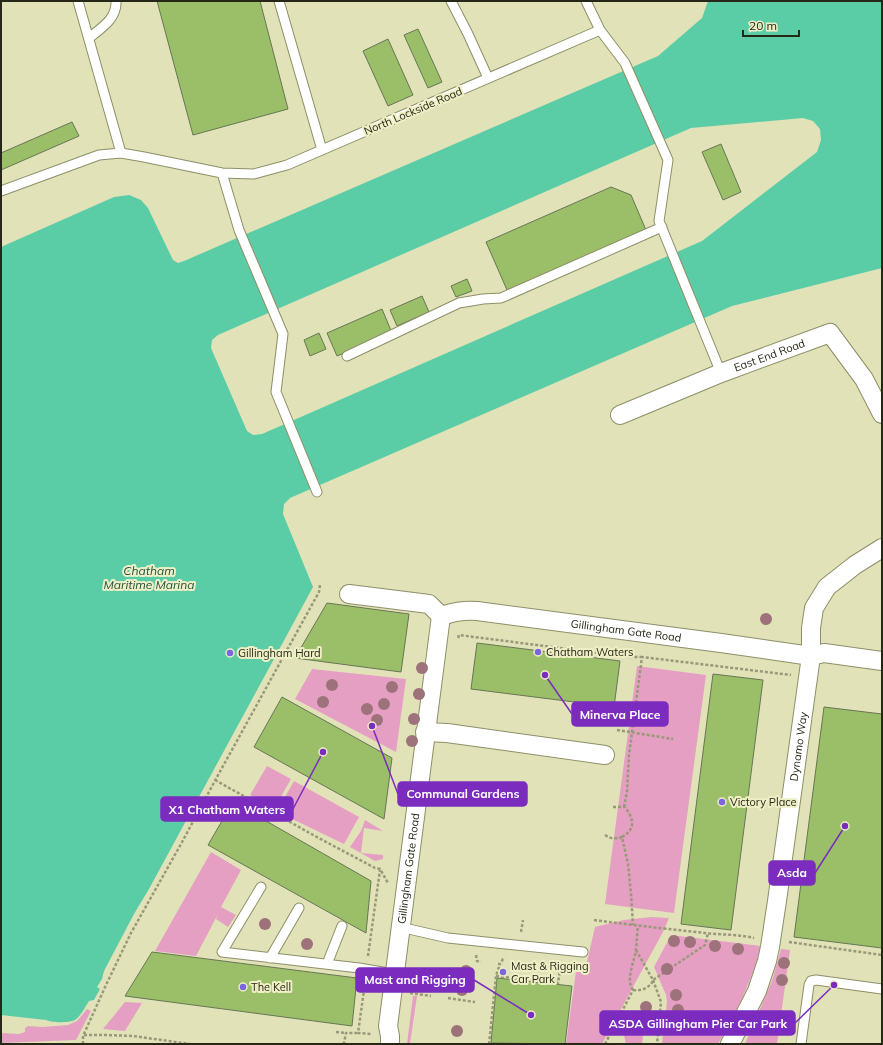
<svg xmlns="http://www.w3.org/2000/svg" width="883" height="1045" font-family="Mulish,sans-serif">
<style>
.green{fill:#e59fc2}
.water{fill:#5acda6;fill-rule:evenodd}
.building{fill:#9bbf69;stroke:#677654}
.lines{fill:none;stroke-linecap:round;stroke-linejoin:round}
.lane-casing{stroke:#8e8e68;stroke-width:11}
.street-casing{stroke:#8e8e68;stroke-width:20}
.path{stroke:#99997a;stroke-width:2.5;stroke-dasharray:3 2;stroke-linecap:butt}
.lane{stroke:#fff;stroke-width:9}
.street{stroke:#fff;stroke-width:18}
.tree{fill:#9d727a}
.poi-dot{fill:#7b65e0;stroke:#efefc6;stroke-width:1.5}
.labels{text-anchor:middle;stroke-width:4;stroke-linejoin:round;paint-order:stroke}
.street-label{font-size:11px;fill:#272718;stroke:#efefc6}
.poi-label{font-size:11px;fill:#272718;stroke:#efefc6;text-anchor:start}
.water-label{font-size:12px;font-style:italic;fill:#235342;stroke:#efefc6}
.leader{fill:none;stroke:#7b2cbf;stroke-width:1.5}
.callout-dot{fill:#7b2cbf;stroke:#efefc6;stroke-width:1.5}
.callout{fill:#7b2cbf;stroke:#7b2cbf;stroke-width:1.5}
.callout-label{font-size:12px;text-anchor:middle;font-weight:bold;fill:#fff}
</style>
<rect width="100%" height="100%" fill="#e2e2b9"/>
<!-- green -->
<path class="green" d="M637,666l69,9 -32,238 -69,-9z
M312,669l94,10 -10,73 -101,-53z
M267,766l24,13 -16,28 -25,-12z
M294,781l65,36 -15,27 -60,-29 3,-6 -6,-5z
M365,820l18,11 -19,-3 -3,25 22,2v4l-8,2 -25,-14 11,-16z
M211,852l30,18 -20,37 15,8 -8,12 -12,-8 2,-5 -22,42 -41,-5z
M652,917l17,1 -5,12 -62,114h-36l11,-80 9,2 9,-39 29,-7z
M671,935l90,11c-10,37 -24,65 -43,98h-56l5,-42 -1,-7 -12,-28z
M781,949l9,1 -13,94h-32l27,-63z
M413,996h4l-7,48h-3z
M125,1002l17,1 -17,28 -22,-2z
M87,1009l4,2 -15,29 -75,3v-9l2,-1 16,1 6,-2v-4l3,-2 15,1 25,-2 9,-4z
M636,1028c9,2 7,9 6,16h-16l-2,-9 1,-2 7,-4z"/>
<!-- water -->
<path class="water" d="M708,1h174v267l-150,38 -442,192 -6,6 -1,10 30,73 -164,302 -15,25 -30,57 -2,8 -5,8 3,2 -6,11 -5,1c-3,5 -9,16 -14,19 -6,3 -23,3 -29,0l-45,-5v-768l113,-50 15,-2 12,5 7,8 25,52 5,3 6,-2 474,-205 44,-38zM803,118l10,3 7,8 1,11 -4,12 -115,89 -440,193 -9,1 -6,-4 -36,-83 1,-8 6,-5 473,-207z"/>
<!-- building -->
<path class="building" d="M157,1h103l28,108 -95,26z
M418,29l24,53 -14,6 -24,-53z
M388,39l25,56 -25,11 -25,-55z
M72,122l7,14 -78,34v-17z
M721,144l20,48 -18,8 -21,-48z
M611,187l20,8 15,35 -139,60 -21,-48z
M467,279l5,12 -16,6 -5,-11z
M422,296l7,16 -32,14 -7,-16z
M382,309l10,24 -55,23 -10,-23z
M319,333l7,16 -16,7 -6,-16z
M327,603l82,11 -8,58 -106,-14z
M477,643l143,18 -6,46 -143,-18z
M713,674l50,6 -32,250 -50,-6z
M282,697l110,61 -8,61 -130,-72z
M824,707l58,7v234l-88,-11z
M233,802l138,79 -5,52 -158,-88z
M152,952l205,26 -5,48 -227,-30z
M497,978l75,8 -7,58 -74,-1z"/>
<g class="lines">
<defs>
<path id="lane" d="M78,1l43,152
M279,1l43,149
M451,1l17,33 20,44
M586,1l14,29 25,33 43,97 -9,61 62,152
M89,38c12,-10 28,-19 27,-37
M222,173l17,57 44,104 -7,58 41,100
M1,191l98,-36 22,-2 23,4 78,16 32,1 33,-9 313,-135
M347,356l112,-53 24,-4 18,-1 161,-71
M261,887l-39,65 137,16 35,6
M400,927l48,11 135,14
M270,958l29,-50
M327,964l15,-38
M801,1044l8,-59 2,-4 5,-1 66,9"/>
<g id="street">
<path id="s1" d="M620,415l101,-42 109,-40 34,46 18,35"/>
<path d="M349,594l80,10 12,12"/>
<path id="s2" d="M441,616c13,-4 22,-6 36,-5l244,32 90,13v-28l3,-20 13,-21 28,-22 27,-17"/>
<path d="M425,732l22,1 158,22"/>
<path id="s3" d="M390,1044v-8l-2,-10 53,-410"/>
<path id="s4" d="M730,1044l27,-53 10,-30 3,-14 7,-46 34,-245 13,-3 58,8"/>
</g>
</defs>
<!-- lane casing -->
<use href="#lane" class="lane-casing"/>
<!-- street casing -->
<use href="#street" class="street-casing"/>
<!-- path -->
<path class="path" d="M458,638l1,-3 171,22h12
M617,730l56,9
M215,780l100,56 60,32 5,1 8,14
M613,807h12c9,12 11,22 -3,30l6,27 3,30 2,31
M624,807l3,-15 2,-37 13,-98 149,18
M605,835c6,4 10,4 17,2
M594,920c37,5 74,9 111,13 16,2 33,1 49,5
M521,932l2,-12
M789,942l93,13
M636,950l17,30 52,-35 3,-12
M476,955l1,6 4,1
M368,956l12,-86
M498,964h2l3,-5 2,-1
M496,976l62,7 3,-19
M653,980l8,22 -4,42
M365,983l-7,50 13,1
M633,990c-8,-11 2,-29 3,-41 1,-8 1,-16 2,-23
M633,990c9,1 16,-2 20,-9
M410,993l21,3
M448,998l27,4
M336,1032l10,1
M84,1035h20l29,1 57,8
M83,1044v-8l23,-51 25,-52 50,-89 36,-67 102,-185 1,-8
M343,1044l1,-1 2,-10h12
M489,1044l7,-68 4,-12
M605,1044l28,-54"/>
<!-- lane -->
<use href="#lane" class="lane"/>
<!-- street -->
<use href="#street" class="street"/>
</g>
<!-- trees -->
<g class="tree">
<circle cx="766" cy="619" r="6"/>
<circle cx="422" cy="668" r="6"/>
<circle cx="332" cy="685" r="6"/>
<circle cx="392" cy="687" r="6"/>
<circle cx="419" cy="694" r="6"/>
<circle cx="323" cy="702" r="6"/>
<circle cx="384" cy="704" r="6"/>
<circle cx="367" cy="709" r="6"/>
<circle cx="414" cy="719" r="6"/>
<circle cx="377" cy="720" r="6"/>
<circle cx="412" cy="741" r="6"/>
<circle cx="265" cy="924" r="6"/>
<circle cx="674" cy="941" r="6"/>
<circle cx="690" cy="942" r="6"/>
<circle cx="307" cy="944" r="6"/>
<circle cx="715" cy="946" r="6"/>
<circle cx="738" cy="949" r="6"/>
<circle cx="784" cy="963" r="6"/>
<circle cx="667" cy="969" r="6"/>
<circle cx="466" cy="971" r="6"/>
<circle cx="782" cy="980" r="6"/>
<circle cx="462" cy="990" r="6"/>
<circle cx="676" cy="995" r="6"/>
<circle cx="646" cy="1007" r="6"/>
<circle cx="678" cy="1010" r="6"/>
<circle cx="457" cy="1031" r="6"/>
</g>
<!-- markers -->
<g class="poi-dot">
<circle cx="538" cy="652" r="4"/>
<circle cx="230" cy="653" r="4"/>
<circle cx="722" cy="802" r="4"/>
<circle cx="503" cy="972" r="4"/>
<circle cx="243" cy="987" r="4"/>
</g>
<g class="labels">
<!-- street labels -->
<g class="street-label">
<text transform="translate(413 111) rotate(-23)" y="4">North Lockside Road</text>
<text dy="4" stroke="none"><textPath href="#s1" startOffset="161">East End Road</textPath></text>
<text dy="4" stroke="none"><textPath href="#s2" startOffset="187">Gillingham Gate Road</textPath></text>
<text dy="4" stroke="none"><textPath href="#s4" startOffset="308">Dynamo Way</textPath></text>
<text dy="4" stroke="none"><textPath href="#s3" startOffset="177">Gillingham Gate Road</textPath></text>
</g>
<!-- poi labels -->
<g class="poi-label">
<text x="546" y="656">Chatham Waters</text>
<text x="238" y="657">Gillingham Hard</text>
<text x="730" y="806">Victory Place</text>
<text x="511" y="970">Mast &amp; Rigging<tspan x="511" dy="13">Car Park</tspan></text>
<text x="251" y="991">The Kell</text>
</g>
<!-- water labels -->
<g class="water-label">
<text x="149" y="575">Chatham<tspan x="149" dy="14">Maritime Marina</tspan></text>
</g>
</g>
<!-- callouts -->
<path class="leader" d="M545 675L572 714M372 726L398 794M323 752L293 809M845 826L815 873M531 1015L474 980M834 985L795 1023"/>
<g class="callout-dot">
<circle cx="545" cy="675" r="4"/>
<circle cx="372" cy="726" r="4"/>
<circle cx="323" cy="752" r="4"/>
<circle cx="845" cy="826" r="4"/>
<circle cx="531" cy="1015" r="4"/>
<circle cx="834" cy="985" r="4"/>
</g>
<g class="callout">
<rect x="572" y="702" width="96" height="24" rx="4"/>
<rect x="398" y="782" width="129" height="24" rx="4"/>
<rect x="161" y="797" width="132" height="24" rx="4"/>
<rect x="769" y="861" width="46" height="24" rx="4"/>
<rect x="356" y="968" width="118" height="24" rx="4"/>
<rect x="600" y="1011" width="195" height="24" rx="4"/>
</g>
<g class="callout-label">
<text x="620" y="719">Minerva Place</text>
<text x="463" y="798">Communal Gardens</text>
<text x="227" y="814">X1 Chatham Waters</text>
<text x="792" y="877">Asda</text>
<text x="415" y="984">Mast and Rigging</text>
<text x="698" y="1028">ASDA Gillingham Pier Car Park</text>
</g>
<!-- border -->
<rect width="883" height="1045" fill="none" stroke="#272718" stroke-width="4"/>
<!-- scale -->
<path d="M743 30v6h56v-6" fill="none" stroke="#272718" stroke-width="2"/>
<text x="749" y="30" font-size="12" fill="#272718" stroke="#efefc6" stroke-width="3" paint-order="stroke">20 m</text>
</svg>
